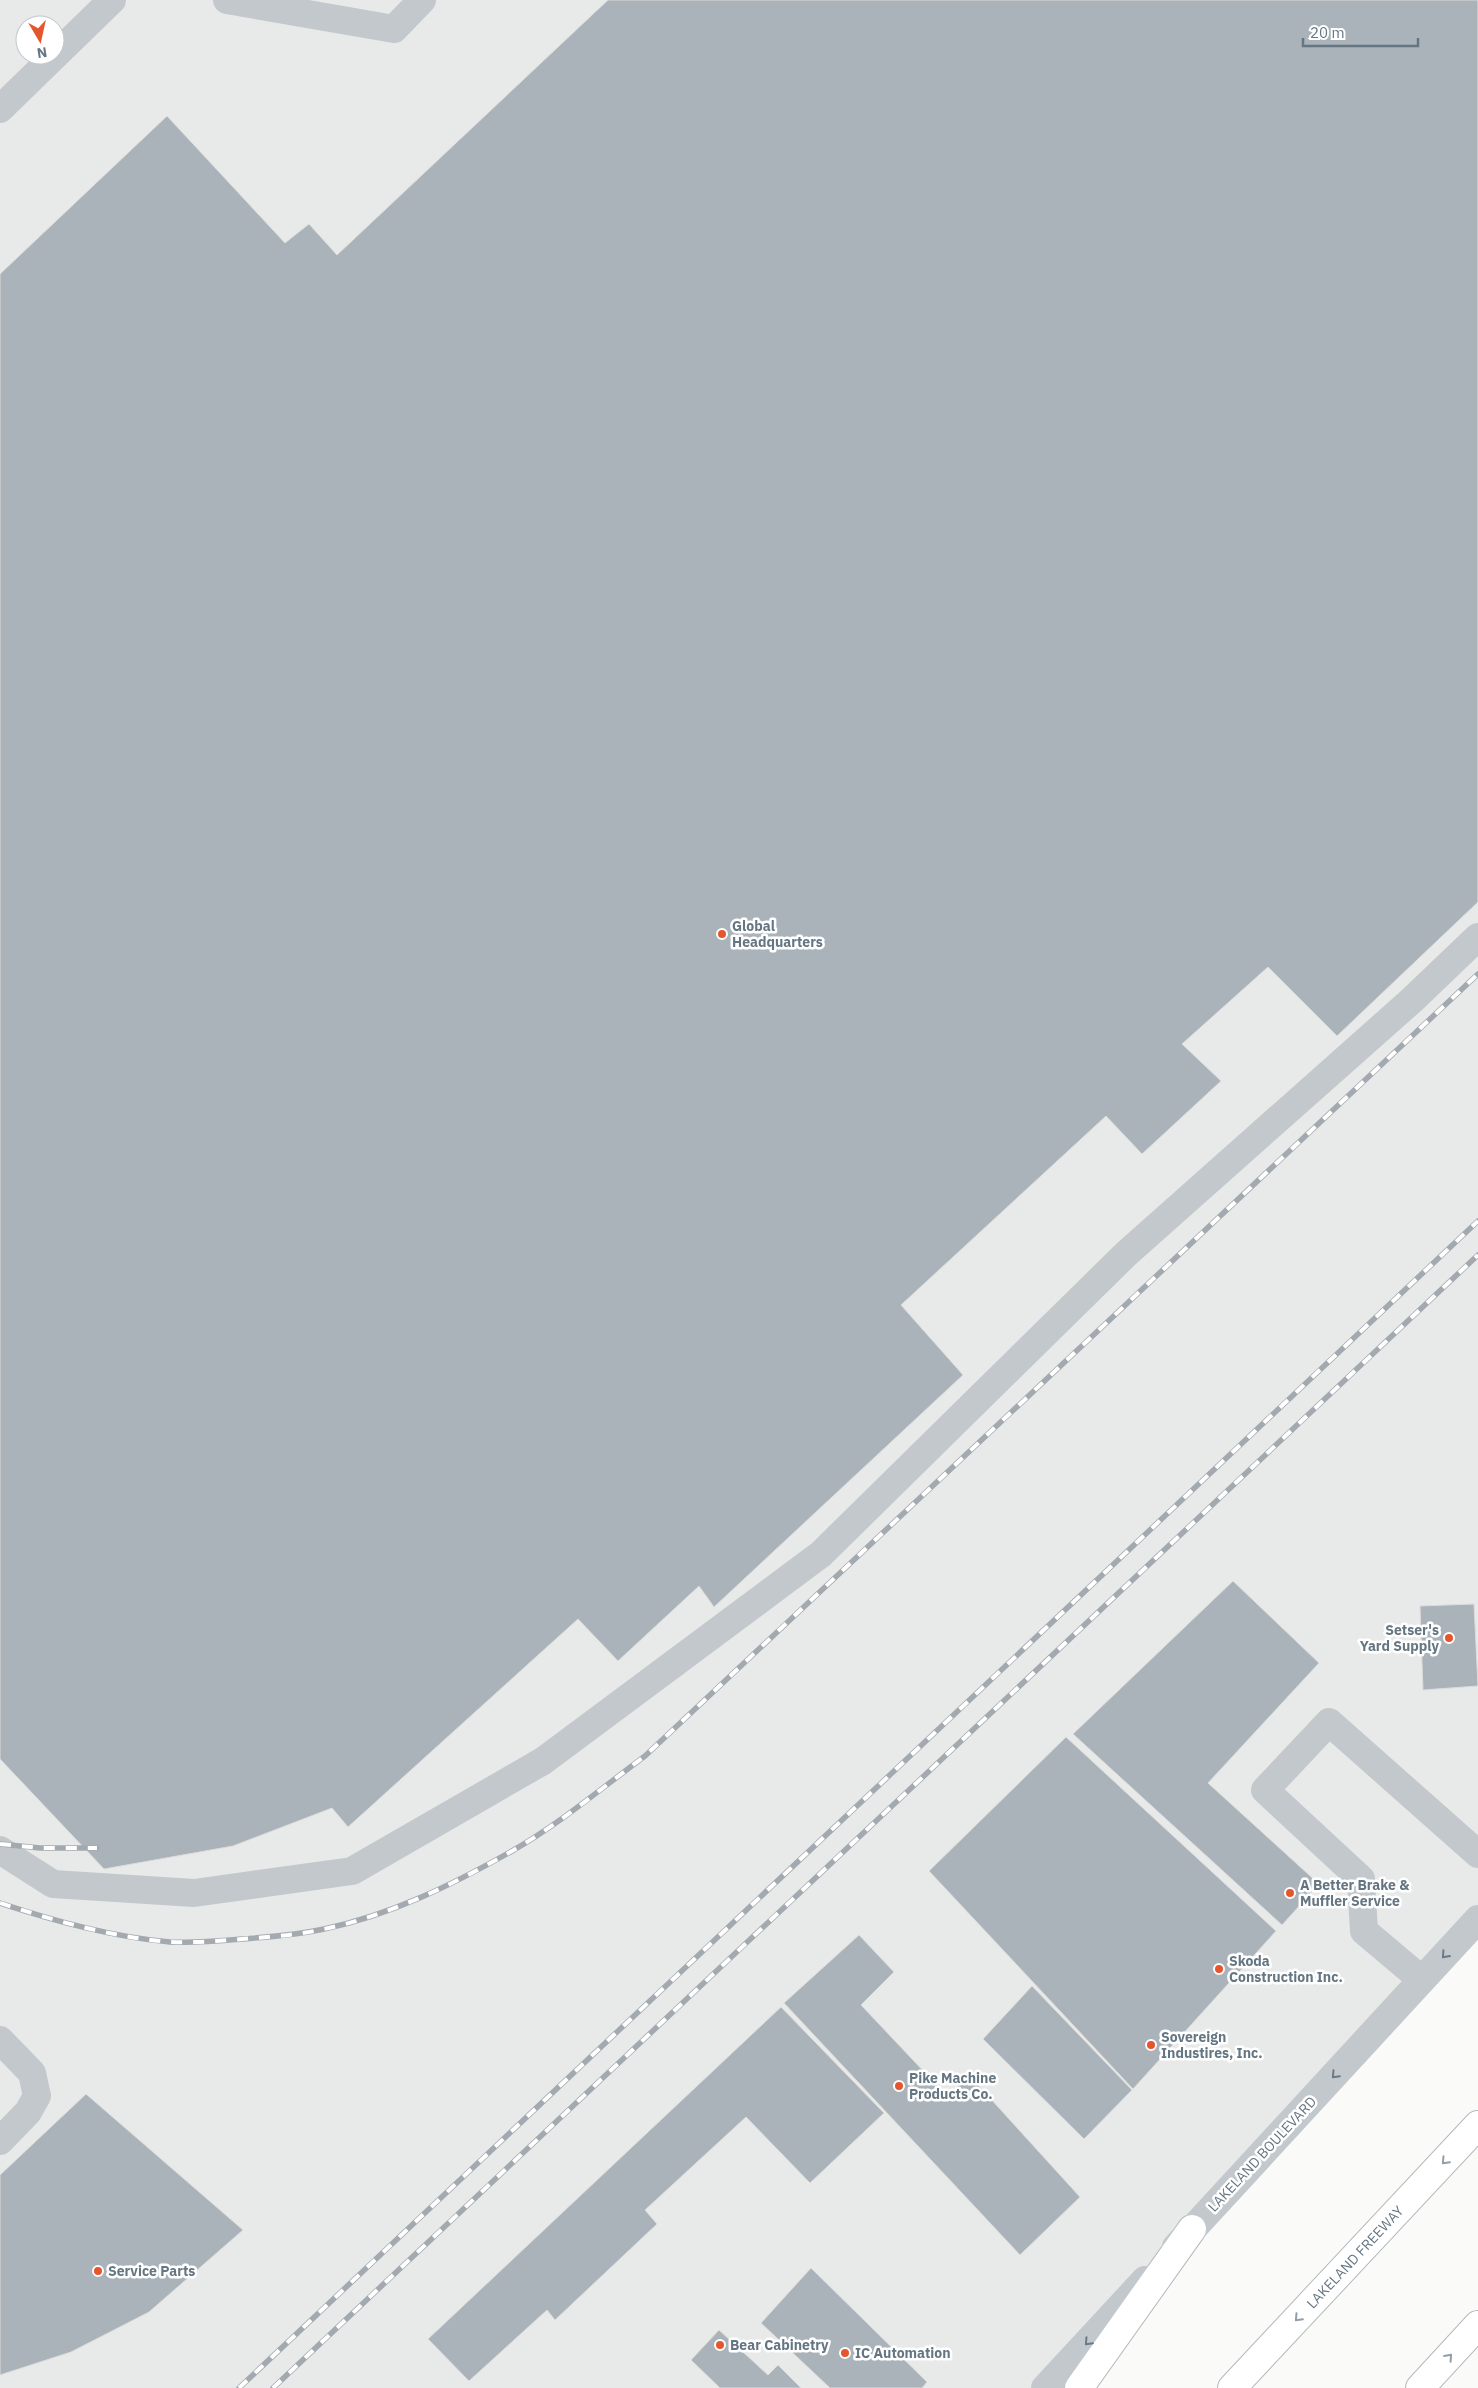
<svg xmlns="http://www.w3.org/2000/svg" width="1478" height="2388" font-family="'IBM Plex Sans',sans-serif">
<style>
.built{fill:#e8e9e9;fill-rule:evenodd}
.building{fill:#aab3b9;stroke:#dcdcda}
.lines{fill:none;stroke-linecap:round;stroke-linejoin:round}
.highway-casing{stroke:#b4b9bd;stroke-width:30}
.minor{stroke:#c3c8cc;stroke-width:28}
.highway{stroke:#fff;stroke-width:28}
.rail-casing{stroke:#a2aab0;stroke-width:5.5}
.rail{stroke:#fff;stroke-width:4;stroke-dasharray:11;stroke-linecap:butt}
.oneway{stroke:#6a7a87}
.oneway2{stroke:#939fa8}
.poi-dot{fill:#e4572e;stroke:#fff;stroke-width:2}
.labels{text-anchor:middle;stroke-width:5;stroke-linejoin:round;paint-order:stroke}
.poi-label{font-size:14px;font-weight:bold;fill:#657683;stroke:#fff;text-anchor:start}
.street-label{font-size:14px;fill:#657683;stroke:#fff}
</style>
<rect width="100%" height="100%" fill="#fafaf8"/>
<!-- built -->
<path class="built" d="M0,0h1478v1919l-433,469h-1045zM25,25h30v30h-30z"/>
<!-- building -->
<path class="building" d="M608,0h870v902l-141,134 -69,-69 -86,77 39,37 -79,73 -36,-38 -205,189 62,70 -249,232 -15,-21 -81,75 -40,-42 -230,208 -16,-19 -99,38 -129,23 -104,-110v-1485l167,-158 118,127 24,-19 28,31z
M1233,1581l86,82 -111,120 111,101 -37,41 -209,-191z
M1474,1604l4,82 -55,4 -3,-84z
M1066,1737l210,194 -143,158 -204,-218z
M859,1935l35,37 -33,33 86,91 22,-21 111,122 -60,58 -236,-252z
M1032,1986l100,104 -48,49 -101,-100z
M781,2007l103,106 -74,70 -64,-66 -101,93 12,14 -102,96 -8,-10 -78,71 -41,-42z
M86,2094l157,136 -94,82 -78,40 -71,23v-200z
M811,2268l116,114 -5,6h-92l-69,-65z
M719,2330l49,45 10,-10 23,23h-81l-29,-28z"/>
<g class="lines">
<defs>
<path id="highway" d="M1079,2388l113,-159
M1232,2388l246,-263
M1420,2388l58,-63"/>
</defs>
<!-- highway casing -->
<use href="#highway" class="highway-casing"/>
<!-- minor -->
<path class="minor" d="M227,0l167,29 28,-29
M0,109l112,-109
M0,1850l53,34 141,9 158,-22 191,-110 278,-207 305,-300 286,-254 66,-63
M1422,1980l-58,-49 -3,-52 -96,-89 64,-68 149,132
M0,2040l32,33 5,23 -9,16 -28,29
M1176,2247l302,-328
M1045,2388l100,-108"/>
<!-- highway -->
<use href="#highway" class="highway"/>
<defs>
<path id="rail" d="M0,1844l40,4h57
M0,1903c55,18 112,34 170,39 23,1 48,-1 72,-3 27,-2 55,-4 82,-10 67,-14 130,-45 188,-78 47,-27 90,-63 133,-95l833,-782
M239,2388l1239,-1167
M273,2388l1205,-1133"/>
</defs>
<!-- rail casing -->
<use href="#rail" class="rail-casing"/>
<!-- rail -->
<use href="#rail" class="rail"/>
</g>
<!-- one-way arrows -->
<defs><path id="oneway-chevron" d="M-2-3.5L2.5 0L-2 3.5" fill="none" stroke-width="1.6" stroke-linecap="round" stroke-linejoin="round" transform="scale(1.25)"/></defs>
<g class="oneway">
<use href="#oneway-chevron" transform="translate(1445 1955) rotate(132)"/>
<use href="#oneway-chevron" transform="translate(1335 2075) rotate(133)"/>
<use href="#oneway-chevron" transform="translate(1088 2342) rotate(133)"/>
</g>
<g class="oneway2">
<use href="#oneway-chevron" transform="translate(1445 2161) rotate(133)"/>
<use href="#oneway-chevron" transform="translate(1298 2318) rotate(133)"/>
<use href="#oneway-chevron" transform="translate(1449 2357) rotate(-48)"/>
</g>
<!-- markers -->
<g class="poi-dot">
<circle cx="722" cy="934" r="5"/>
<circle cx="1449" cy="1638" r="5"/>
<circle cx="1290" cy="1893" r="5"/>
<circle cx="1219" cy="1969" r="5"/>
<circle cx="1151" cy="2045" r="5"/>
<circle cx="899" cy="2086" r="5"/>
<circle cx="98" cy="2271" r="5"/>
<circle cx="720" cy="2345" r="5"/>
<circle cx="845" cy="2353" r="5"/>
</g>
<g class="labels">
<!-- poi labels -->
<g class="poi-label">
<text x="732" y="931">Global<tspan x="732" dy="16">Headquarters</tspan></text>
<text x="1439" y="1635" text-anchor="end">Setser's<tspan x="1439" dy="16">Yard Supply</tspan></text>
<text x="1300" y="1890">A Better Brake &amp;<tspan x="1300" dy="16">Muffler Service</tspan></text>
<text x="1229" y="1966">Skoda<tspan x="1229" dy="16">Construction Inc.</tspan></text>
<text x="1161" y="2042">Sovereign<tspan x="1161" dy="16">Industires, Inc.</tspan></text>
<text x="909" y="2083">Pike Machine<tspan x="909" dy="16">Products Co.</tspan></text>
<text x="108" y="2276">Service Parts</text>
<text x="730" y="2350">Bear Cabinetry</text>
<text x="855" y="2358">IC Automation</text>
</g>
<!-- street labels -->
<g class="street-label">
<text transform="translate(1262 2154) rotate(-47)" y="5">LAKELAND BOULEVARD</text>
<text transform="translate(1355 2257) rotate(-47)" y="5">LAKELAND FREEWAY</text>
</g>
</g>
<!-- north arrow -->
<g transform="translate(40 40) rotate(171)"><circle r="24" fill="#ffffff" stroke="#c1c8cd"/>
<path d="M0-4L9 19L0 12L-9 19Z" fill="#e4572e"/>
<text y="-8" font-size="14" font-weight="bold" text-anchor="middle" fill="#657683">N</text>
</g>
<!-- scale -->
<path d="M1303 38v8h115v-8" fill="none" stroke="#657683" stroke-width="2.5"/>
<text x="1310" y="38" font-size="15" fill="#657683" stroke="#ffffff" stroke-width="4" paint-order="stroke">20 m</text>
</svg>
